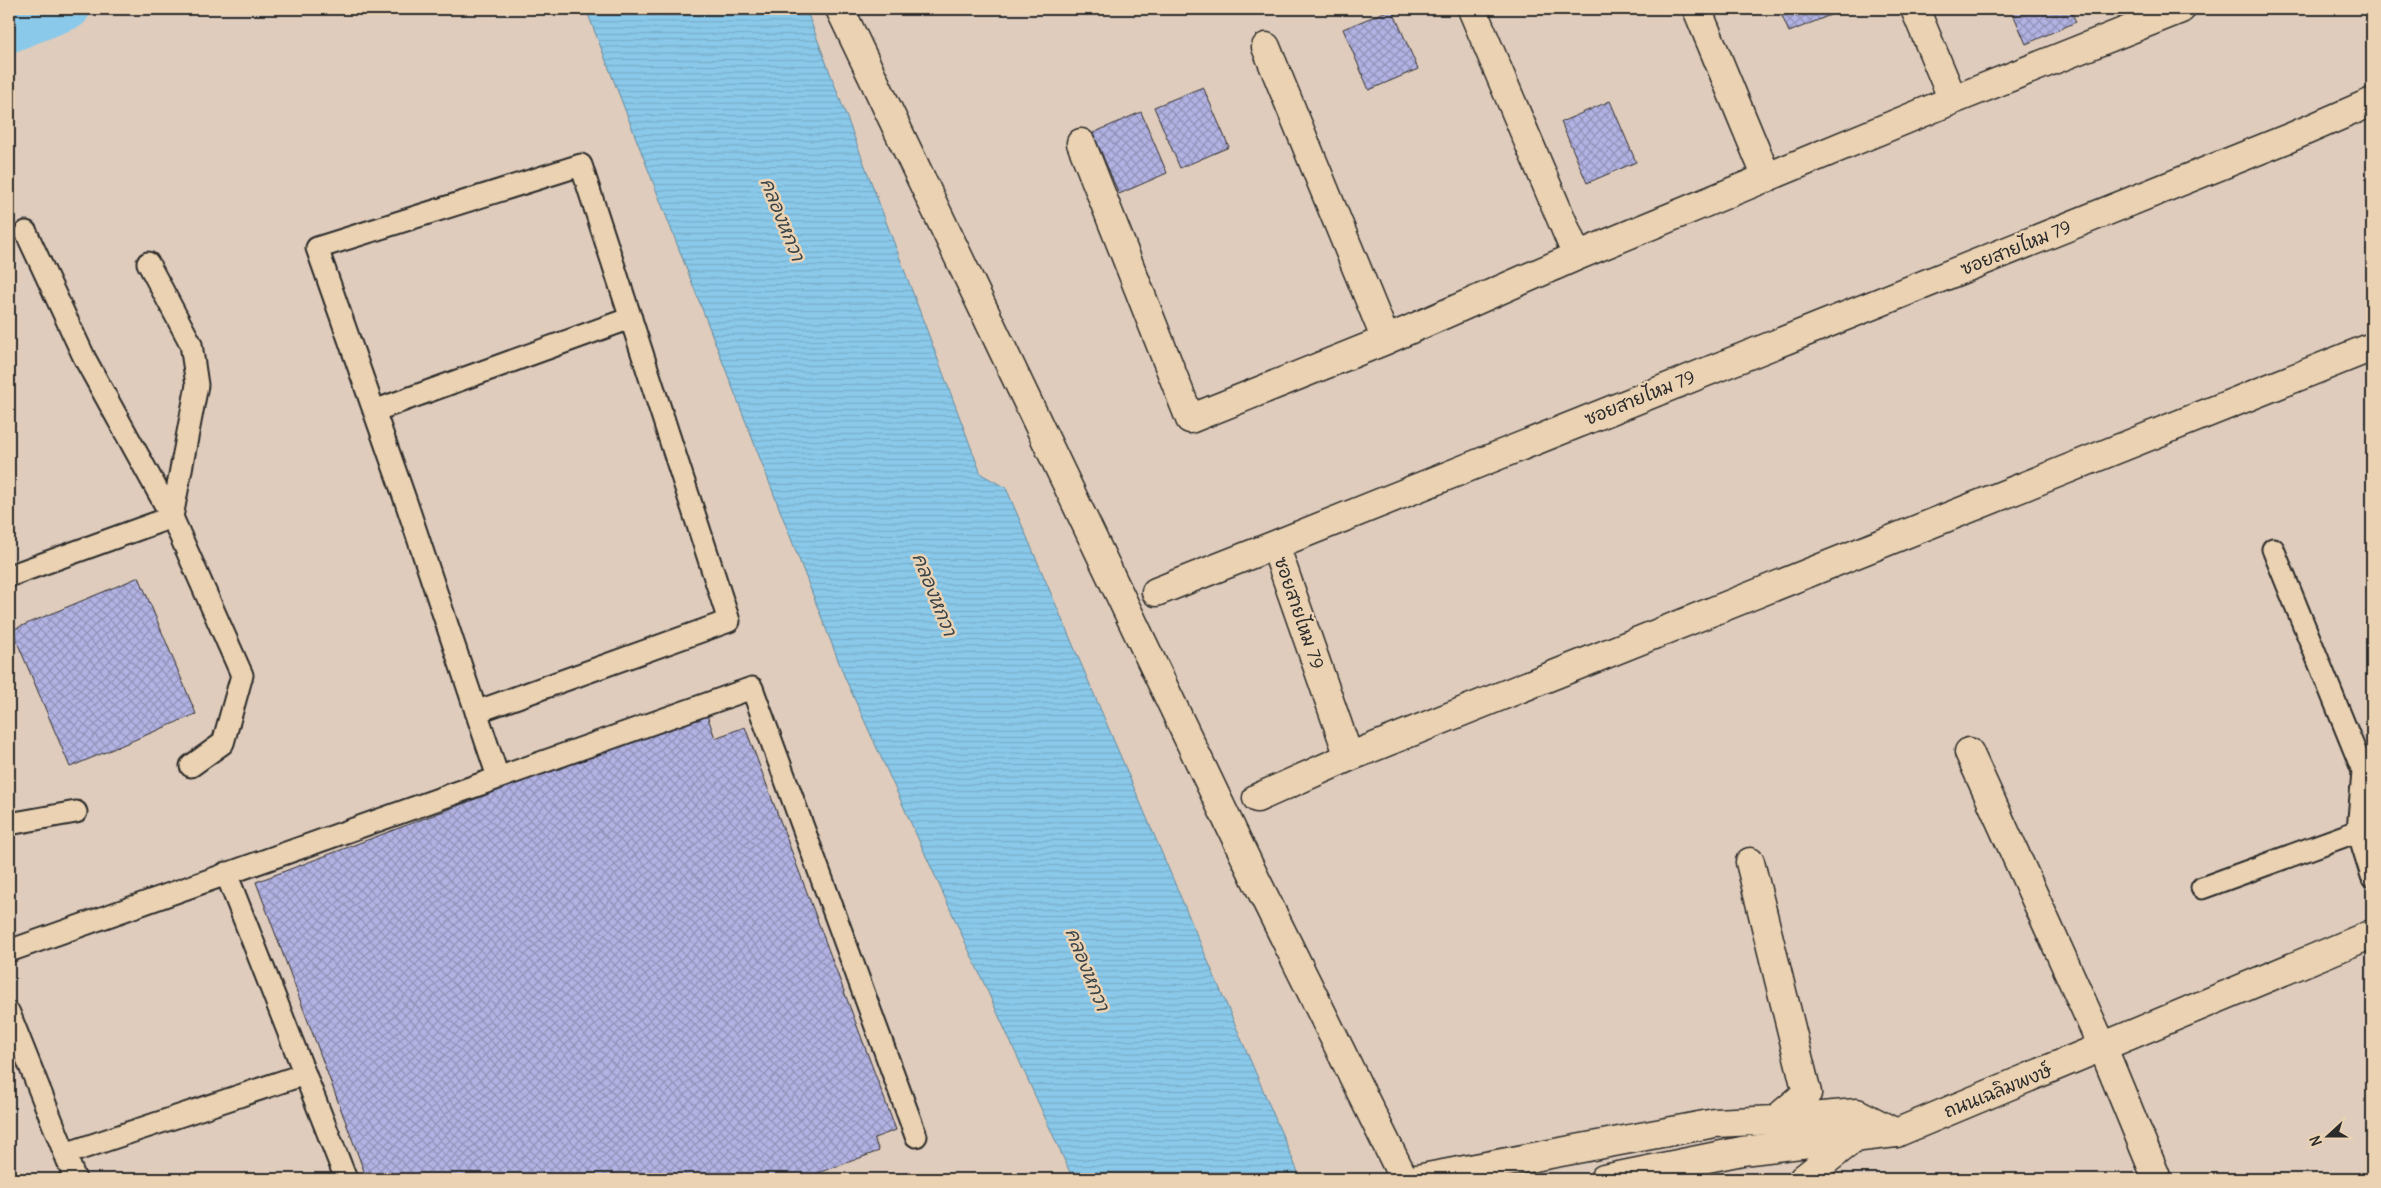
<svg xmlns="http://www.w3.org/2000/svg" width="2381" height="1188" font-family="Delius,'Playpen Sans Thai',sans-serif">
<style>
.water{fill:url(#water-rules);stroke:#648a9e}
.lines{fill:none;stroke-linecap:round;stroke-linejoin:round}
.canal{stroke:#8ac9ea;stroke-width:40}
.building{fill:url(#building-cross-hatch);stroke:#2b2b2b}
.service-casing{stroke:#2b2b2b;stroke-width:25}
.minor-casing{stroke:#2b2b2b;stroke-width:31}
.secondary-casing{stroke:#2b2b2b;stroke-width:31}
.service{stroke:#ead2b2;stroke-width:21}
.minor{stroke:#ead2b2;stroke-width:28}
.secondary{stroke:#ead2b2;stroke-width:28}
.labels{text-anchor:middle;stroke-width:5;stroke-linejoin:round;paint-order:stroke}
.street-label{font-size:18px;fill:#2b2b2b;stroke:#ead2b2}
.water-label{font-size:19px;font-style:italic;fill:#394348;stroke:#ead2b2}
</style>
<defs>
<pattern id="water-rules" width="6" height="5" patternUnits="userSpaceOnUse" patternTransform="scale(1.25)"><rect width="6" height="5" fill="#8ac9ea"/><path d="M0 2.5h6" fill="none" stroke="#77adc9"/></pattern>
<pattern id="building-cross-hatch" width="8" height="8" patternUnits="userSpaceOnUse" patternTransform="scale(1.25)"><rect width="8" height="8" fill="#b2b2e3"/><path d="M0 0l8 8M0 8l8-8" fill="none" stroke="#9191b8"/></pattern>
</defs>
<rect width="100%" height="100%" fill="#dfccbc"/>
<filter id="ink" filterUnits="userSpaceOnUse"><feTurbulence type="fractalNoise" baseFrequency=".02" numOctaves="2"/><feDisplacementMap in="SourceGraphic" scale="10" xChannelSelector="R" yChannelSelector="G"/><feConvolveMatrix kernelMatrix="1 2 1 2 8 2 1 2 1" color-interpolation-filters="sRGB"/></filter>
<g filter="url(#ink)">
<!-- water -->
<path class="water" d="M586,9h220l175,465 25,14 295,691h-228l-228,-501z"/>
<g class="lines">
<!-- canal -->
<path class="canal" d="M9,33l61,-24"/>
</g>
<!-- building -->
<path class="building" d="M1392,9l26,60 -49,21 -26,-61z
M1779,9h60l1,2 -51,21z
M2011,9h59l6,13 -50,22z
M1203,87l26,60 -49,21 -26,-61z
M1610,101l26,61 -49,21 -26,-61z
M1141,112l26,61 -48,21 -26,-61z
M139,577l57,137 -126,53 -58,-137z
M706,712l9,26 30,-11 151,403 -22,8 5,13 -77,28h-435l-111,-297z"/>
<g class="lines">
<defs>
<path id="service" d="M26,232l59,127 87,158 70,158 -19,68 -32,23
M374,411l257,-93
M2273,549l90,222 -5,60 14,45
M9,576l163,-59 25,-132 -6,-41 -43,-81
M476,712l253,-91 -148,-456 -264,83 89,254 92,275
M9,824l67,-12
M226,873l120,306
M2202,888l156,-57
M9,951l743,-263 164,448
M9,1013l66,166
M65,1154l240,-80"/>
<path id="minor" d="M840,9l415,869 149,301
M1472,9l105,247
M1697,9l70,169
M1915,9l38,91
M1266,47l120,293
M2372,102l-83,36 -1014,407 74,212 1023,-410
M1081,143l109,276 196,-79 191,-84 376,-156 228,-91
M1156,592l119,-47
M1969,752l134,296 54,131
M1257,798l92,-41
M1775,1120l82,-7 39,20
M1417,1179l298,-56 60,-3 32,-27 -57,-231
M1803,1179l50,-40"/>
<path id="secondary" d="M1604,1179l138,-28 154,-18 476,-199"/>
</defs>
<!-- service casing -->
<use href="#service" class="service-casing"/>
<!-- minor casing -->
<use href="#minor" class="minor-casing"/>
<!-- secondary casing -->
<use href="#secondary" class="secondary-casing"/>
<!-- service -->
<use href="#service" class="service"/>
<!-- minor -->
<use href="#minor" class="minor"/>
<!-- secondary -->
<use href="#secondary" class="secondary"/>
</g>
</g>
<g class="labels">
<!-- street labels -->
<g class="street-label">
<text transform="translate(2016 248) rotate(-22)" y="6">ซอยสายไหม 79</text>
<text transform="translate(1640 398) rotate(-22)" y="6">ซอยสายไหม 79</text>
<text transform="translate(1299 613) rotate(71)" y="6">ซอยสายไหม 79</text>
<text transform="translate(1998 1091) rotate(-22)" y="6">ถนนเฉลิมพงษ์</text>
</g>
<!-- water labels -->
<g class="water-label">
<text transform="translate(783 219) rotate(68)" y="7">คลองหกวา</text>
<text transform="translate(935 594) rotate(68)" y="7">คลองหกวา</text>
<text transform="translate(1088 969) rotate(68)" y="7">คลองหกวา</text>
</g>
</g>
<!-- margin -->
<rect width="2381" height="1188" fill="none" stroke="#ead2b2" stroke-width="30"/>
<rect x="15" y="15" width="2351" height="1158" fill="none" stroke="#2b2b2b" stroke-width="2" filter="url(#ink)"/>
<!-- north arrow -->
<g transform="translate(2328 1136) rotate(249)" stroke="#ead2b2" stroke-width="4" paint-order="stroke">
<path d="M0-4L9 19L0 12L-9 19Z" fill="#2b2b2b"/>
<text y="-8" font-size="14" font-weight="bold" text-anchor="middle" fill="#2b2b2b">N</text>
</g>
</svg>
